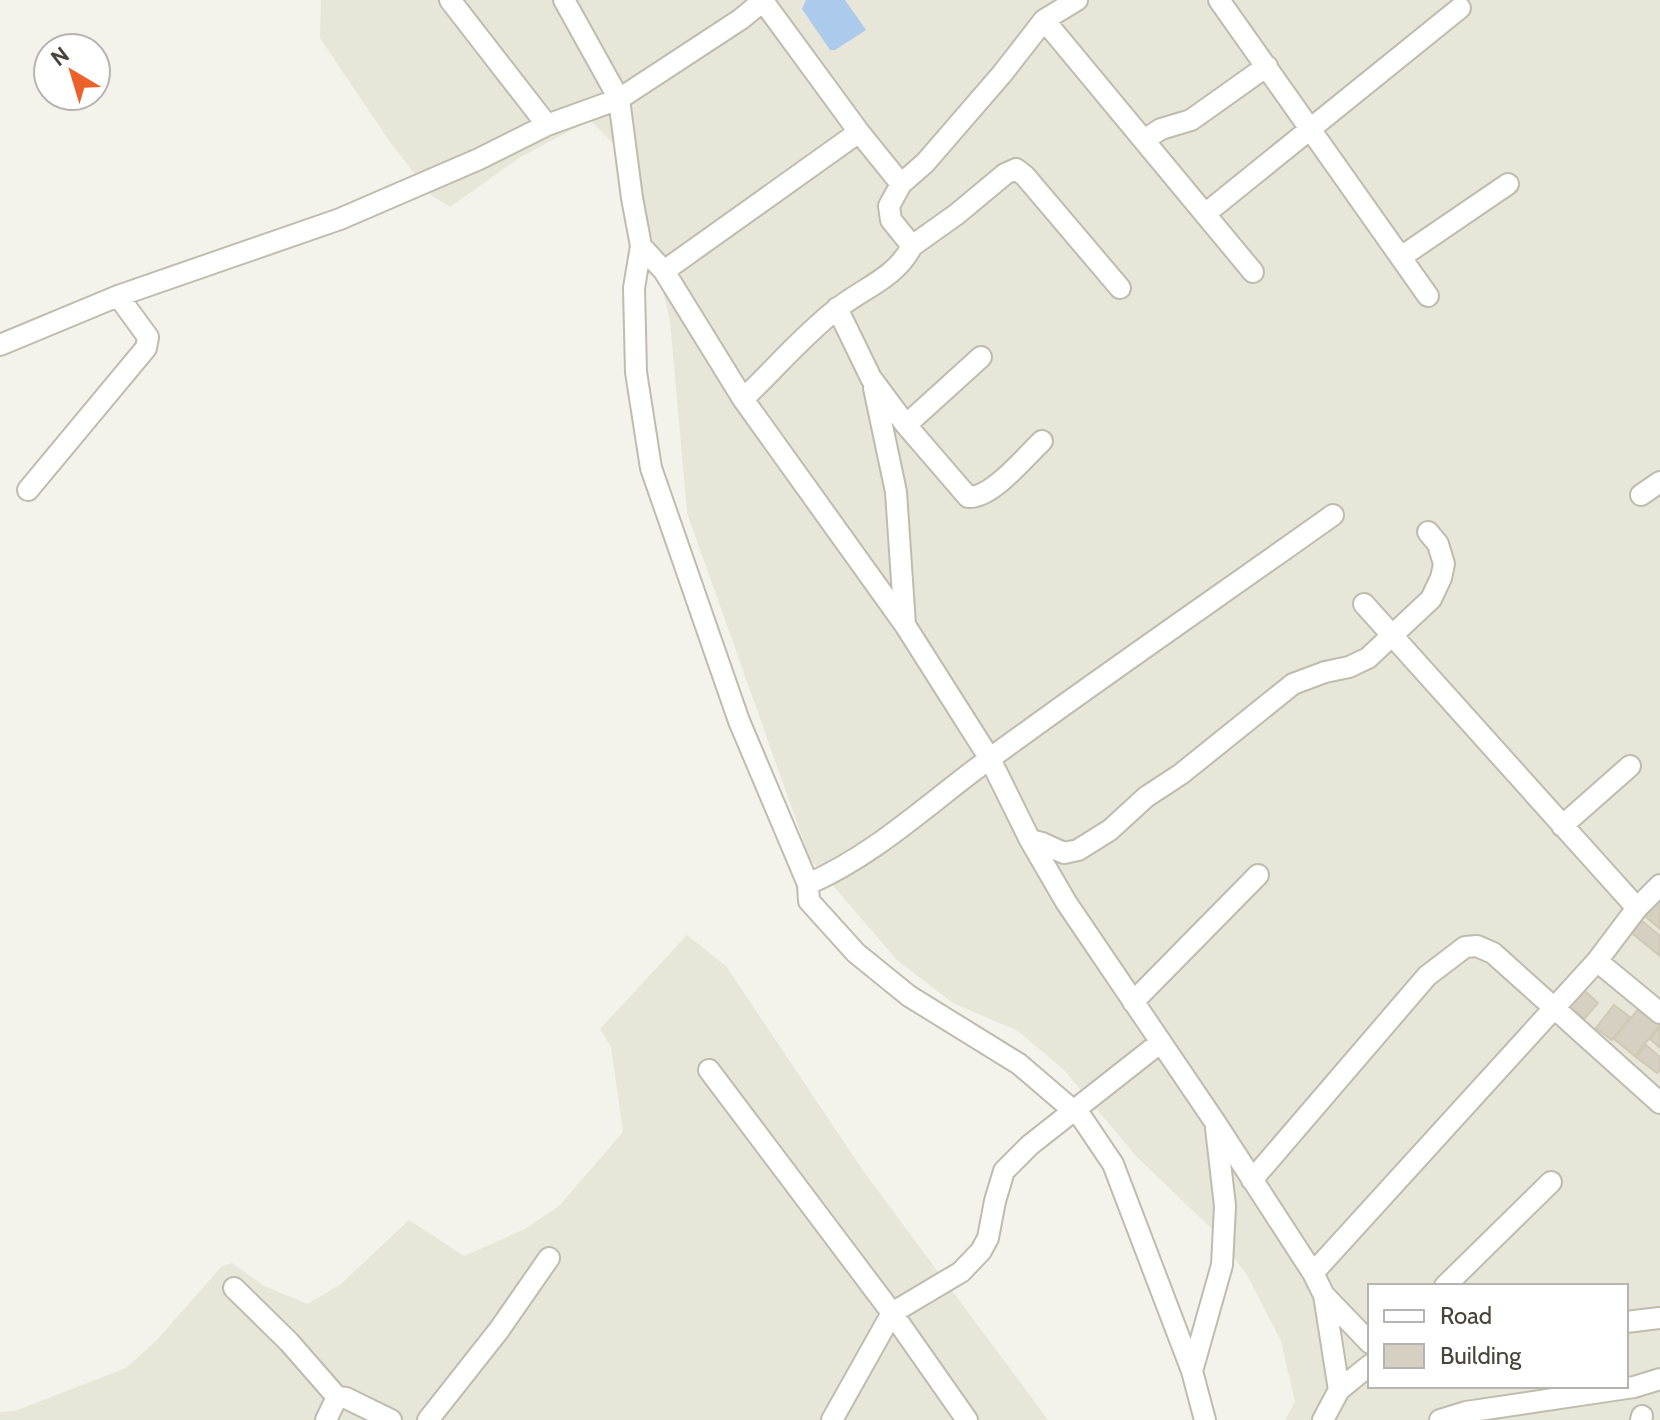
<svg xmlns="http://www.w3.org/2000/svg" width="1660" height="1420" font-family="Cabin,sans-serif">
<style>
.residential{fill:#e8e5d9;fill-rule:evenodd}
.water{fill:#accaec}
.building{fill:#d5d0c1;stroke:#d0c9b5;stroke-width:2}
.lines{fill:none;stroke-linecap:round;stroke-linejoin:round}
.minor-casing{stroke:#bfbcae;stroke-width:24}
.minor{stroke:#fff;stroke-width:20}
</style>
<rect width="100%" height="100%" fill="#f4f3eb"/>
<!-- residential -->
<path class="residential" d="M321,0h1339v1420h-375l10,-18 -14,-61 -34,-66 -33,-44 -78,-75 -72,-86 -46,-39 -65,-28 -56,-43 -87,-101 -123,-346 -17,-192 -30,-126 -25,-50 -25,-25 -71,38 -69,49 -19,-12 -41,-53 -70,-104zM1370,1286h256v100h-256z
M687,935l39,31 138,206 184,248h-1048v-8l15,-1 111,-43 30,-27 66,-75 10,-3 32,23 44,18 33,-20 68,-64 55,36 61,-27 34,-23 64,-74 -12,-85 -11,-18z"/>
<!-- water -->
<path class="water" d="M806,0h39l21,30 -31,20h-5l-28,-41z"/>
<!-- building -->
<path class="building" d="M1660,897v32l-15,-13z
M1642,921l18,15v20l-28,-23z
M1583,989l15,14 -14,16 -15,-13z
M1614,1005l16,12 -18,23 -16,-12z
M1640,1007l20,18 -25,31 -21,-17z
M1660,1027v21l-10,-9z
M1646,1045l14,12v13l-3,3 -21,-16z"/>
<g class="lines">
<defs>
<path id="minor" d="M450,0l97,125
M564,0l55,99 13,99 9,48 23,25 79,128 162,226 85,134 40,81 36,62 149,220 98,151 11,22 46,48
M1219,0l209,296
M763,1l96,131 42,52
M1044,20l209,252
M1144,140l17,-11 30,-9 76,-54
M1205,214l255,-206
M641,246l-7,42 2,84 15,96 88,253 69,163
M912,246l45,-32 48,-40 11,-5 9,7 95,112
M1401,257l107,-73
M664,271l195,-139
M837,308l34,70 35,47 62,72c23,2 57,-40 74,-56
M0,345l118,-49 222,-77 139,-60 68,-34 72,-26 122,-80 23,-19
M874,388l22,104 9,133
M743,399c31,-29 60,-64 94,-90 26,-21 59,-31 75,-63l-21,-26 -2,-14 12,-22 24,-21 77,-89 42,-54 33,-20
M906,425l75,-68
M28,490l118,-142 2,-11 -30,-41
M1641,495l19,-13
M1364,604l273,304
M1562,826l68,-60
M1030,840l12,3 22,10 14,-3 32,-20 36,-33 35,-23 112,-90 32,-12 24,-5 19,-9 63,-59 10,-21 3,-14 -6,-20 -10,-12
M1597,961l63,52
M1133,1002l125,-127
M709,1070l183,243 75,107
M1252,1180l175,-204 38,-29 12,-1 16,7 167,150
M1313,1273l284,-312 40,-53 23,-23
M1445,1286l106,-104
M234,1288l55,54 48,55 9,1 45,22
M1324,1295l15,95
M1626,1322l34,-4
M1192,1371l30,-106 3,-59 -9,-78
M326,1420l11,-23
M428,1420l71,-90 50,-72
M832,1420l60,-107 69,-41 20,-21 7,-13 7,-37 9,-30 26,-26 131,-103
M1205,1420l-13,-49 -79,-207 -31,-46 -63,-54 -110,-68 -53,-43 -47,-52 -1,-17c69,-30 123,-83 184,-127 112,-82 227,-161 341,-242
M1323,1420l16,-30 31,-25
M1440,1420l26,-8 168,-25 26,-8
M1641,1420l1,-4"/>
</defs>
<!-- minor casing -->
<use href="#minor" class="minor-casing"/>
<!-- minor -->
<use href="#minor" class="minor"/>
</g>
<!-- legend -->
<rect x="1368" y="1284" width="260" height="104" fill="#ffffff" stroke="#b6b4b0" stroke-width="2"/>
<rect x="1384" y="1310" width="40" height="12" fill="#ffffff" stroke="#b6b4b0" stroke-width="2"/>
<text x="1440" y="1324" font-size="24" fill="#484439">Road</text>
<rect x="1384" y="1344" width="40" height="24" fill="#d5d0c1" stroke="#b6b4b0" stroke-width="2"/>
<text x="1440" y="1364" font-size="24" fill="#484439">Building</text>
<!-- north arrow -->
<g transform="translate(72 72) rotate(322)"><circle r="38" fill="#ffffff" stroke="#b6b4b0" stroke-width="2"/>
<path d="M0-6L14 30L0 20L-14 30Z" fill="#ec602a"/>
<text y="-12" font-size="22" font-weight="bold" text-anchor="middle" fill="#484439">N</text>
</g>
</svg>
